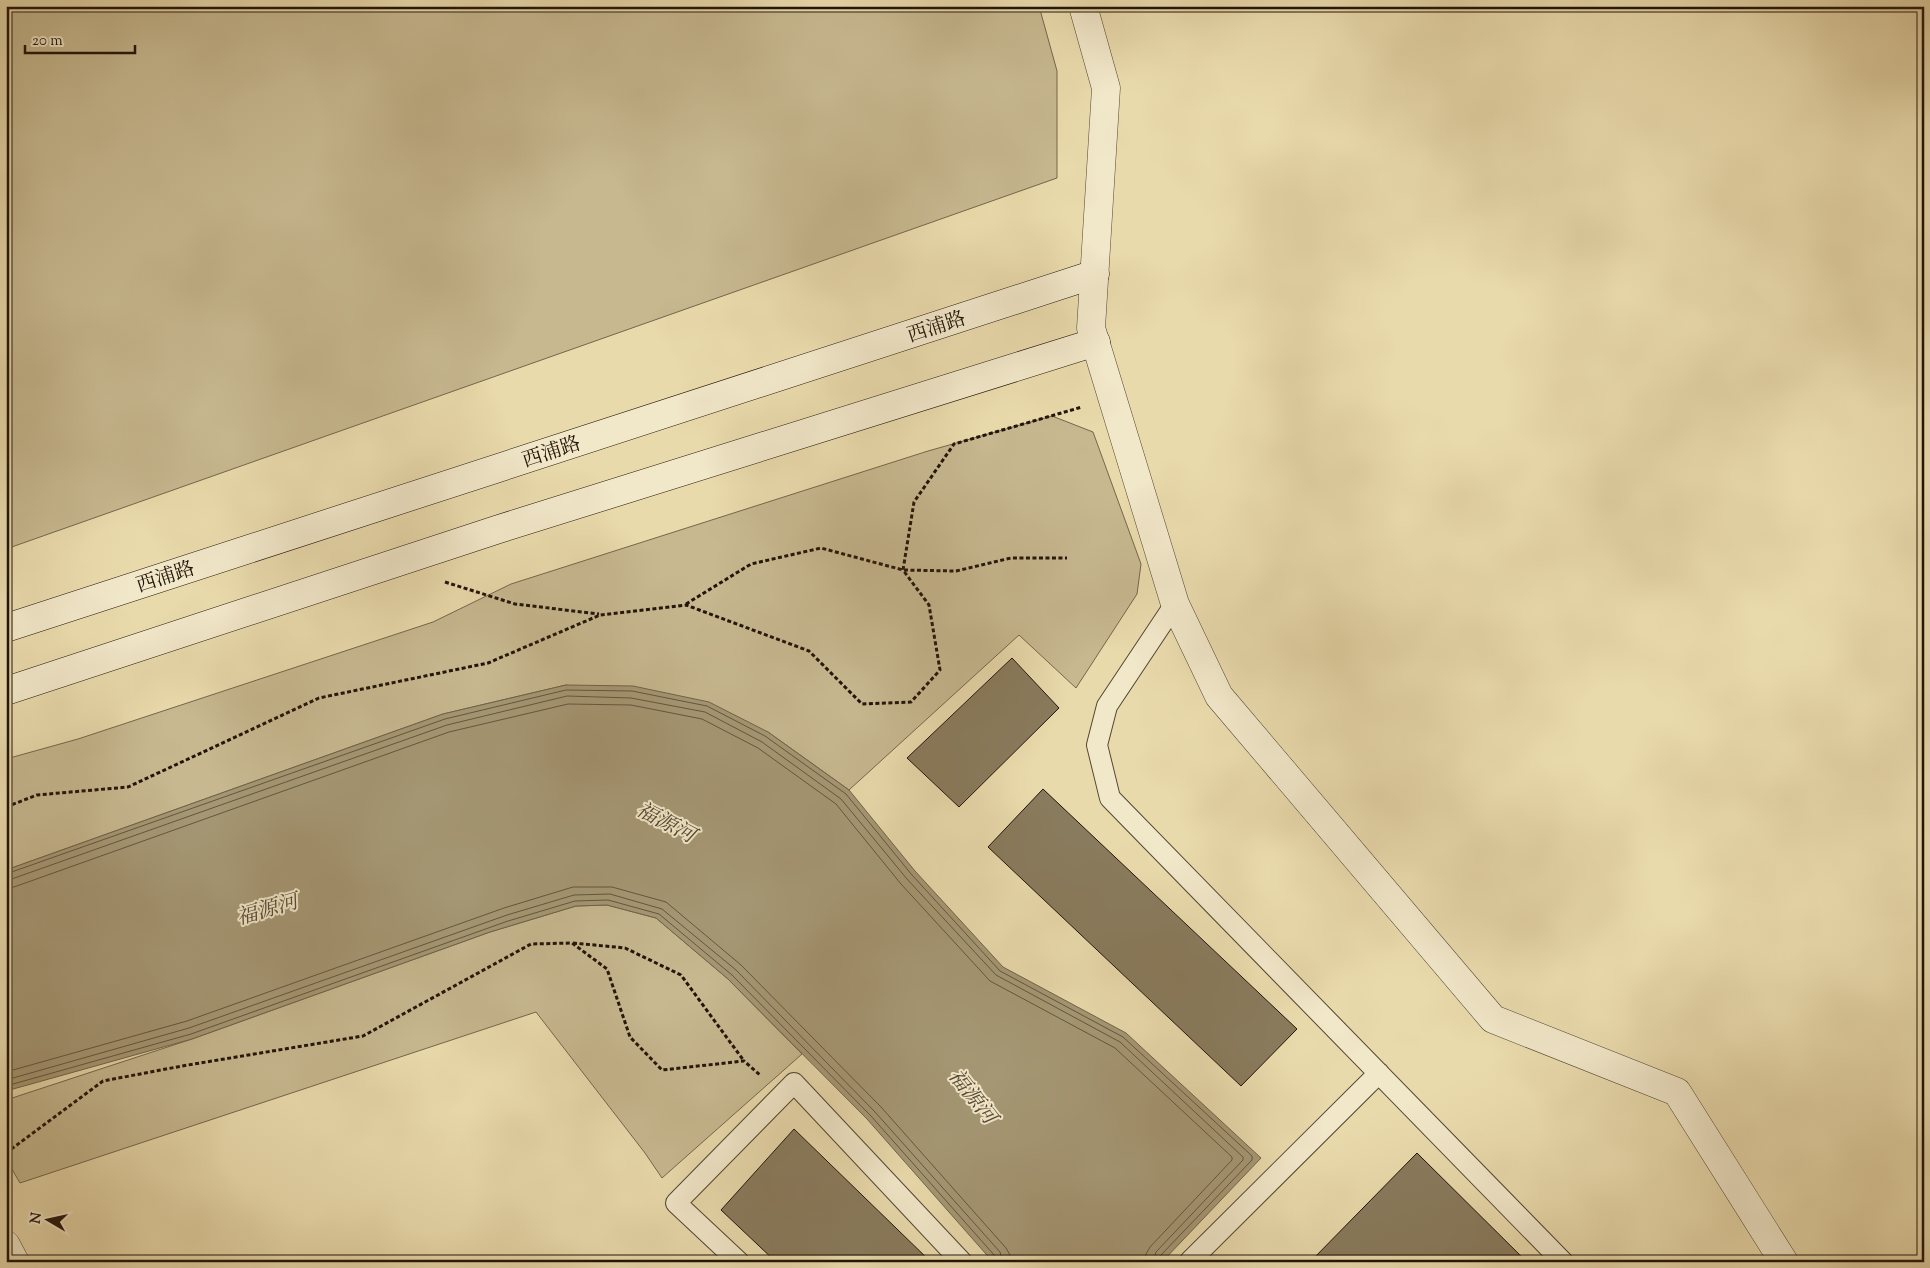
<svg xmlns="http://www.w3.org/2000/svg" width="1930" height="1268" font-family="'Sorts Mill Goudy','Noto Serif SC',serif">
<style>
.green{fill:#c7b890;stroke:#74664c}
.water{fill:#a59774;stroke:#706348}
.lines{fill:none;stroke-linecap:round;stroke-linejoin:round}
.shore{stroke:#63563e;stroke-width:1}
.building{fill:#897b5d;stroke:#211407}
.service-casing{stroke:#534630;stroke-width:22}
.minor-casing{stroke:#534630;stroke-width:29}
.secondary-casing{stroke:#211407;stroke-width:29}
.path{stroke:#211407;stroke-width:3;stroke-dasharray:4 2.5;stroke-linecap:butt}
.service{stroke:#f1e7c9;stroke-width:20}
.minor{stroke:#f1e7c9;stroke-width:28}
.secondary{stroke:#f1e7c9;stroke-width:28}
.labels{text-anchor:middle;stroke-width:4;stroke-linejoin:round;paint-order:stroke}
.street-label{font-size:20px;fill:#211407;stroke:#f1e7c9}
.water-label{font-size:21px;font-style:italic;fill:#564833;stroke:#f1e7c9}
</style>
<rect width="100%" height="100%" fill="#e9daac"/>
<filter id="stains"><feTurbulence type="fractalNoise" baseFrequency=".004" numOctaves="4"/><feColorMatrix values="0 0 0 0 .2 0 0 0 0 .09 0 0 0 0 .02 0 0 0 .5 -.17"/></filter>
<radialGradient id="worn" r=".72"><stop offset=".6" stop-color="#630" stop-opacity="0"/><stop offset="1" stop-color="#630" stop-opacity=".3"/></radialGradient>
<!-- green -->
<path class="green" d="M6,6h1033l18,65v107l-1051,371z
M1052,416l41,16 48,132 -4,30 -61,94 -57,-53 -170,155 -81,-58 -202,-47 -123,29 -437,156v-111l72,-20 355,-117 78,-38 417,-133z
M607,905l49,13 72,61 74,75 -140,124 -17,-25 -109,-141 -516,171 -14,-24v-59l186,-61 298,-107 86,-26z"/>
<!-- water -->
<path class="water" d="M566,685l67,1 76,16 59,30 81,58 66,81 88,96 123,66 135,125 -99,104h-169l-126,-143 -139,-140 -72,-61 -49,-13 -31,1 -86,26 -298,107 -186,52v-221l437,-156z"/>
<g class="lines">
<!-- shore -->
<path class="shore" d="M6,874l439,-155 121,-29 66,1 75,15 58,30 81,58 66,81 88,96 123,66 129,119v4l-92,96 -1,6
M6,881l441,-156 120,-29 64,2 74,14 57,30 79,57 66,80 89,96 124,67 123,115v3l-87,92 -3,10
M6,888l8,-1 435,-155 119,-28 63,1 71,14 56,29 78,56 65,80 89,97 125,67 117,109v3l-82,87 -4,7 -1,8
M6,1072l181,-51 317,-113 69,-21h39l54,15 75,63 140,142 125,141 4,7 1,7
M6,1080l183,-52 318,-113 67,-20 36,-1 52,15 74,61 139,142 125,140 3,10
M6,1086l185,-52 317,-113 67,-20 33,-1 51,14 73,61 139,141 124,140 2,6"/>
</g>
<!-- building -->
<path class="building" d="M1012,658l47,50 -100,99 -52,-49z
M1043,789l254,240 -56,57 -253,-239z
M794,1129l137,133h-155l-55,-52z
M1417,1153l110,109h-217z"/>
<g class="lines">
<defs>
<path id="service" d="M1175,604l-68,102 -10,39 13,53 453,464
M1190,1261l189,-188
M739,1262l-63,-59 118,-120 168,179"/>
<path id="minor" d="M1083,6l23,82 -15,240 84,276 44,92 274,323 184,73 107,170
M6,1245l9,17"/>
<path id="secondary" d="M6,628l1089,-354
M6,691l493,-162 597,-187"/>
</defs>
<!-- service casing -->
<use href="#service" class="service-casing"/>
<!-- minor casing -->
<use href="#minor" class="minor-casing"/>
<!-- secondary casing -->
<use href="#secondary" class="secondary-casing"/>
<!-- path -->
<path class="path" d="M445,582l70,22 84,10
M686,604l65,-40 70,-16 82,22 53,1 55,-13h56
M6,807l31,-12 91,-8 191,-89 169,-35 112,-48 86,-10 123,46 53,53 49,-2 29,-32 -11,-65 -26,-35 11,-68 40,-58 128,-37
M573,943l52,5 56,27 63,86
M6,1153l97,-72 79,-15 181,-30 168,-92 41,-1 35,26 23,68 32,33 82,-9 16,14"/>
<!-- service -->
<use href="#service" class="service"/>
<!-- minor -->
<use href="#minor" class="minor"/>
<!-- secondary -->
<use href="#secondary" class="secondary"/>
</g>
<g class="labels">
<!-- street labels -->
<g class="street-label">
<text transform="translate(936 326) rotate(-18)" y="7">西浦路</text>
<text transform="translate(551 451) rotate(-18)" y="7">西浦路</text>
<text transform="translate(165 576) rotate(-18)" y="7">西浦路</text>
</g>
<!-- water labels -->
<g class="water-label">
<text transform="translate(666 822) rotate(28)" y="7">福源河</text>
<text transform="translate(267 909) rotate(-16)" y="7">福源河</text>
<text transform="translate(973 1096) rotate(52)" y="7">福源河</text>
</g>
</g>
<!-- margin -->
<rect width="1930" height="1268" fill="none" stroke="#e9daac" stroke-width="25"/>
<rect x="8" y="8" width="1915" height="1253" fill="none" stroke="#211407" stroke-width="2.5"/>
<rect x="12" y="12" width="1905" height="1243" fill="none" stroke="#211407"/>
<!-- north arrow -->
<g transform="translate(48 1220) rotate(279)" stroke="#f1e7c9" stroke-width="4" paint-order="stroke">
<path d="M0-4L9 19L0 12L-9 19Z" fill="#211407"/>
<text y="-8" font-size="14" font-weight="bold" text-anchor="middle" fill="#211407">N</text>
</g>
<!-- scale -->
<path d="M25 45v8h110v-8" fill="none" stroke="#211407" stroke-width="2.5"/>
<text x="32" y="45" font-size="15" fill="#211407" stroke="#f1e7c9" stroke-width="4" paint-order="stroke">20 m</text>
<rect width="100%" height="100%" filter="url(#stains)"/>
<rect width="100%" height="100%" fill="url(#worn)"/>
</svg>
